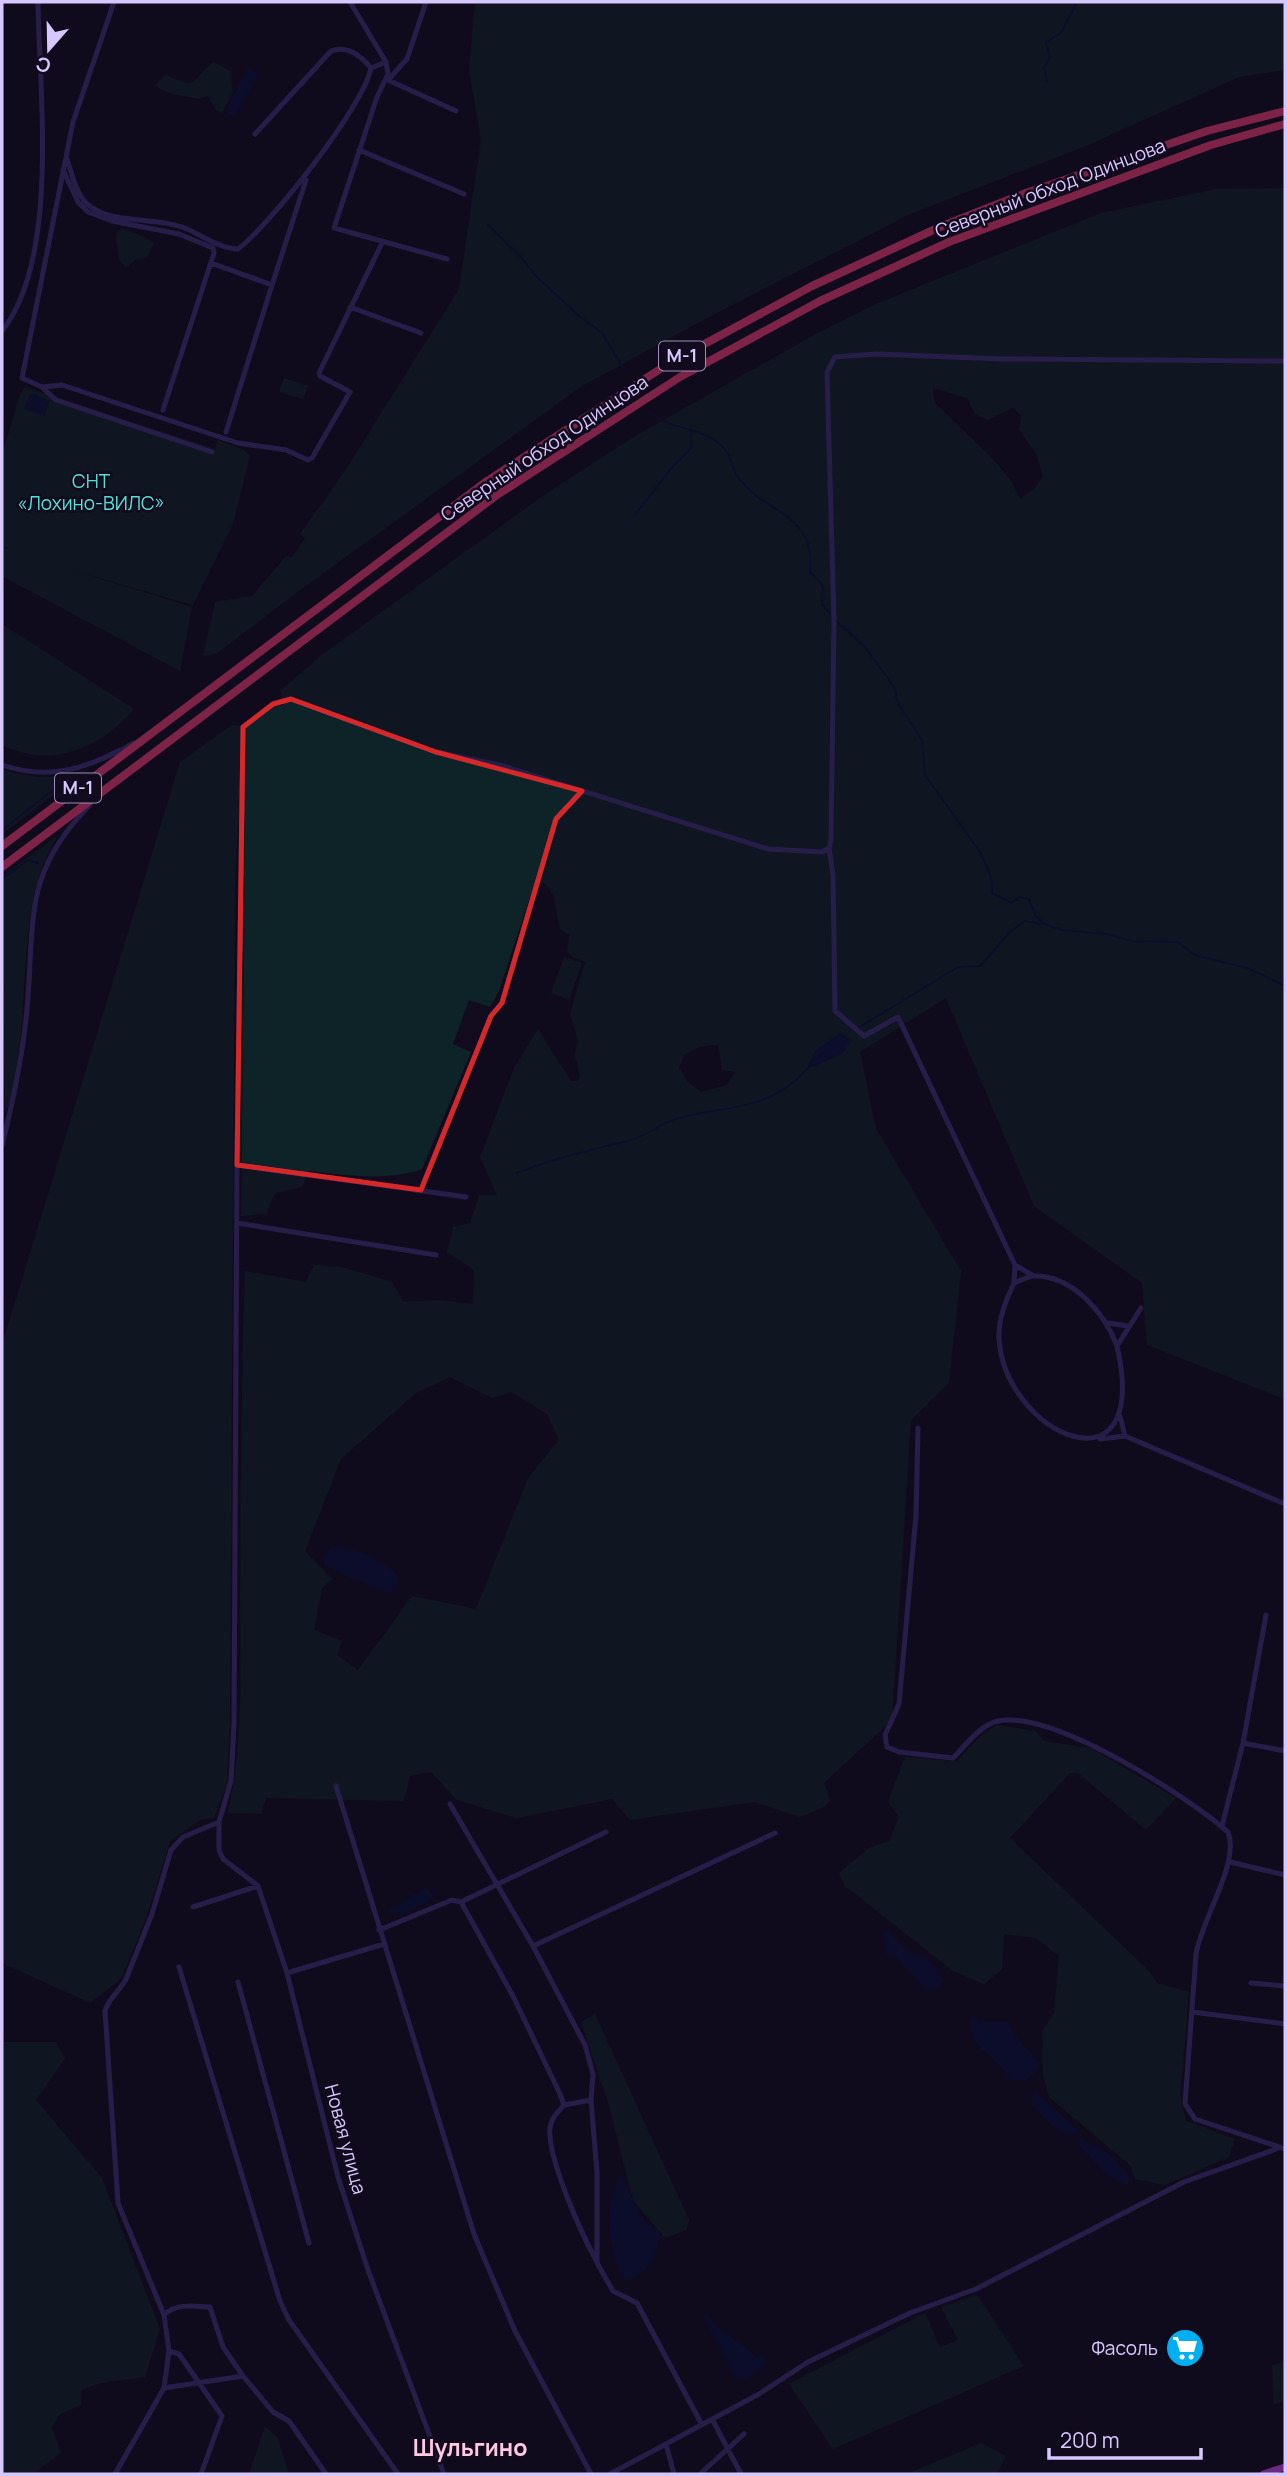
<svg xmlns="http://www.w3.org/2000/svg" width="1287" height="2476" font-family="Manrope,sans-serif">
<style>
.green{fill:#0e2327;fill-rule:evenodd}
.water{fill:#07103a}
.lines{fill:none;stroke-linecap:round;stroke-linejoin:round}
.stream{stroke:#07103a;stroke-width:2}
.minor{stroke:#44347e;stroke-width:5}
.major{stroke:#dc4eff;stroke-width:7}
.highway{stroke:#ff427b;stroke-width:8}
.marked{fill:none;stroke:#d62828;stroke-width:5;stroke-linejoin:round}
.labels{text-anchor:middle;stroke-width:5;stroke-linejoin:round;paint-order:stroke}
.shield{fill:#110b1d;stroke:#9c8fbb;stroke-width:2}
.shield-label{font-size:18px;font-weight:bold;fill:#d7c7ff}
.street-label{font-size:19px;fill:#d7c7ff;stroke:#110b1d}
.park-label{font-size:19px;fill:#50e2d7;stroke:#110b1d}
.poi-label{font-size:19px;fill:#d7c7ff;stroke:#110b1d;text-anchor:end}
.quarter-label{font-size:23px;font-weight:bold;fill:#ffc9e2;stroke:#110b1d}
</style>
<rect width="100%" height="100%" fill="#110b1d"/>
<!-- green -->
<path class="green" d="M475,2h810v68l-46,7 -153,69 -176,68 -203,104 -125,68 -286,207 -80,61 -13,2 12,-54 37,-6 34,-40 6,1 13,-19 -5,-4 45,-63 114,-182 22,-149 -12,-71z
M214,62l16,9 3,21 -11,21 -6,-3 -8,-14 -10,3c-14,-4 -33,-4 -42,-14l9,-10c38,17 26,2 49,-13z
M1285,188v1211l-138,-54 -5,-62 -108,-77 -88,-208 -86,54 16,77 85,142 -12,112 -38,37 -19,300 -68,63 6,17 -6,7 -24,10 -46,-15 -124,18 -18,-21 -96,19 -59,-18 -26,-28 -21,4 -6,25 -138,-3 -5,16 -33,-1c16,-72 12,-144 12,-217 1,-109 1,-217 5,-325l61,11 8,-17 28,2 50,15 12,20 33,-2 36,4 1,-34 -27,-18 6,-25 17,-4 9,-28h18l-17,-38 34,-89 24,-39 33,52h6l3,-4 -5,-22 3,-15 -8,-26 15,-52 -12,-5 -6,-6 2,-16 -9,-6 -6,-32 -8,-13 -11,-2 -36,109 -9,16 -21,-7 -16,44 18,8 -49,117c-37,13 -74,6 -113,2l-7,16 -27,6 -9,21 -25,2 4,-357 -2,-119 -8,142 -5,841 -3,61 -13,34 -14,2 -30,21 -22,72 -27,66 -31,24 -88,-40v-618l178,-583 52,-37 11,2 31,-22 9,1 -2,-16 42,-36 227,-163 87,-56 177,-100 62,-31 225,-91 116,-24zM933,388l34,10 8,16 12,6 26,-12 8,7 -2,15 17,23 7,23 -7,11 -16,12 -8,-17 -19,-23 -59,-57zM712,1045h6l4,25 13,2 -8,13 -26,7 -13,-10 -9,-14 5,-13 15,-8zM450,1377l42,21 20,-6 35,22 12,26 -31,38 -52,131 -64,-13 -54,74 -21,-15 5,-14 -28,-11 8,-42 10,-9 -27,-28 36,-92 75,-66z
M123,229c11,4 22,7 31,14l-7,15 -11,1 -10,9 -8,-10c2,-10 -4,-17 -1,-26z
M284,378l24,8 -5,13 -24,-7z
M25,387l190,62 3,-9 26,10 6,6 -17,68 -40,81 -121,-35 120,37 -12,64 -178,-95v-29l11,3 -11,-4v-92l18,-59z
M2,624l132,85c-34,40 -83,60 -132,36z
M2,769c28,10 56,11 85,0l-85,65z
M58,835c-41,65 -28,152 -41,226 -3,17 -4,38 -12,52l-3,-236z
M564,957l18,6 -13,37 -18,-7z
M997,1725l39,6 8,10 46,7 86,50 -30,32 -68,-57h-8l-60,65 140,134 7,11 32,9 -9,105 6,24 49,18 -6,18 -64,28 -30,-6 -4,-13 -82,-69 -6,-22 -1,-44 12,-18 5,-57 -23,-18 -32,-4 -2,35 -18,15 -31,-13 -108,-85 -6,-13 30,-25 20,-7 10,-24 -11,-15 17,-45 52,4 26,-27z
M595,2014l94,206 -3,10 -21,8 -32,-38 -24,-94 -28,-84z
M2,2042h54l9,16 -29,42 66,78 58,151 -15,48c-21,4 -46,3 -64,14v14l-21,9 -8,13 9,26 -28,21h-31z
M977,2295l47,71 -191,83 -44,-65 136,-71 15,34 18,-7 -17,-33z
M1285,2361v40l-11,3 -2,-38z
M265,2426l12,11 12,37h-40z
M981,2443l25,13 -10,18h-89z"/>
<!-- water -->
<path class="water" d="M247,69h6l6,5 -24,41 -4,1 -4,-4c3,-15 14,-29 20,-43z
M34,394l15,7 -4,15 -21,-7 6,-14z
M840,1033l12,7 -10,14 -29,13 -5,-2 7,-14z
M331,1547c23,0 55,12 68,31l-7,15c-5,0 -61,-23 -67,-28l-2,-9z
M426,1887l8,10 -3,3 -26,13h-15l-1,-3z
M887,1931l22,21 16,3 18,24 -3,7 -12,7 -31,-35 -11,-5 -4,-18z
M975,2015l4,6 30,1 3,10 27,30 -1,8 -13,11 -14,-1c-13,-23 -48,-36 -41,-63z
M1035,2092l42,37 -1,5c-15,7 -32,-18 -43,-27l-1,-11z
M1081,2139c18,6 42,23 49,40l-2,5c-19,-1 -37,-27 -50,-40z
M621,2173l19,44 3,-1 1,5 16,12c-3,23 -11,42 -35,48 -18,-26 -22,-82 -4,-108z
M702,2313l5,1 9,11 41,32 4,-3 5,3c0,12 -15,21 -27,23l-5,-4z"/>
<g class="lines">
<!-- stream -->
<path class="stream" d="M1047,82l-3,-15 6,-9 -4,-16 15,-9 16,-31
M488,225l33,32 15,19 43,40 23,17 22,36
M650,412c20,19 52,14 72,34 9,8 10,24 18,34 28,35 76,33 70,92l13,14 -1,18 10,12
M635,515l38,-49 18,-18v-19
M836,621l29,26 29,40 4,16 24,37 3,35 55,77 11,25 1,16 20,10 7,-6 10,2 6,16 9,9 18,6 45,4 24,7 47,1 17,13 55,14 35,17
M2,830l65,-51
M2,879l26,-19 10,3
M858,1028l100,-61 22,-1 31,-35 14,-10 18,3
M517,1173c37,-15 75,-23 113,-33 17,-4 32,-18 49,-22 52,-14 90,-5 131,-52"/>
<!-- minor -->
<path class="minor" d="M114,2l-41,120 -51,256 20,9 14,13 156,52
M350,2l36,60 2,12 -11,23 -43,131 113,31
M426,2l-19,57 -19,21 68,31
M255,134l76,-83c16,-6 30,5 40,17
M359,150l105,44
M67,159c5,15 10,39 24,48 25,17 63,10 91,20 18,6 36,22 56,22 32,-24 126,-143 133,-181l15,-6
M63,170l15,32 10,10 24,9 67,13 34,14 1,5 -51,157
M211,263l61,22 34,-105
M350,307l71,26
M2,331c58,-73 37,-240 36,-329
M42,387l20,-2 176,58 48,7 22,10 4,-2 38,-66 -30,-16 -1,-3 63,-130
M226,432l46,-147
M2,765c50,17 88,2 132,-22
M2,1146c11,-45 21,-91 25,-137 8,-88 -5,-136 63,-204
M237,1165l229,32
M421,1190l70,-174 11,-13 54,-184 26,-28
M237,1223l199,32
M1015,1265l19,11
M1014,1283l1,-18 -117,-248 -34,19 -29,-25 -2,-136 -4,-27 2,-8 3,-219 -7,-249 8,-15 41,-3 126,5 283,2
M1108,1323l20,3
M1117,1346c-12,-32 -43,-70 -82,-70 -7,0 -15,5 -21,7 -8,17 -16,36 -15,56 6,96 153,161 118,7l24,-38
M1120,1416l5,20
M918,1428l-2,87 -17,189 -14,31 2,12 12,5 54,6c13,-13 27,-33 45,-37 55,-11 189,75 230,111 12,31 -26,86 -32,122l-11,150 10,15 90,30
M1100,1439l25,-3 160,68
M1243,1743l42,8
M336,1786l138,448 41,97 76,143
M450,1804l83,142 52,99 8,29 -2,26 6,73v90l16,28 24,12 65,122
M219,1822v28l4,9 35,27 29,87 51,204 30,93 76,204
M1222,1826l21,-83 23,-128
M1230,1862l55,13
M461,1902l52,94 47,98 4,11c-6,7 -13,13 -14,23 -3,29 31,105 46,132
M193,1907l65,-21
M379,1930l73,-30 9,2 145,-70
M533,1946l242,-113
M179,1967l101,334 9,19 109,154
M287,1973l97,-29
M238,1982l71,261
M1251,1983l34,3
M1193,2012l92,12
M564,2105l27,-5
M164,2315c11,-12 31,-9 46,-8l13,40 20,29 30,36 16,9 37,53
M169,2351l10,3 43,62 -21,58
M164,2388l79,-12
M712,2419l29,55
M666,2444l8,30
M115,2474l49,-86 5,-37 -5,-36 -46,-112 -13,-192c5,-15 14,-19 21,-32l26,-65 19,-64 12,-13 36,-15 12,-41 3,-57 3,-566 6,-431 30,-23 18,-5 145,53 64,13 268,84 54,3 7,-4
M610,2474l149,-80 49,-32 102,-49 66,-24 208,-107 95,-34
M700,2474l44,-40"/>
<!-- major -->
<path class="major" d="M1263,2474l22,-7"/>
<!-- highway -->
<path class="highway" d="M2,846l485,-365 184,-119 141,-76 130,-60 84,-33 181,-62 78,-20
M2,867l495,-372 183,-118 140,-76 129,-59 262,-97 74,-21"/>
</g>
<!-- marked area -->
<path d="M0 0H1287V2476H0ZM291,699l145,53 146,39 -26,28 -54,184 -11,13 -70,174 -184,-25 6,-438 30,-23z" fill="#110b1d" fill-opacity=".55" fill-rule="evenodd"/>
<path class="marked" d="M291,699l145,53 146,39 -26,28 -54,184 -11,13 -70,174 -184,-25 6,-438 30,-23z"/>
<!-- icons -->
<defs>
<symbol id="supermarket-disc" viewBox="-11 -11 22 22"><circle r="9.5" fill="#00aff2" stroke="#110b1d"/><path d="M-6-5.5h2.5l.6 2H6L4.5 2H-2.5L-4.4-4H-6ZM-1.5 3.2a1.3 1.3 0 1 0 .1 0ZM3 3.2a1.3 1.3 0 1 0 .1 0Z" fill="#fff"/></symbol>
</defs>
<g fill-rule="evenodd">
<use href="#supermarket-disc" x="1163" y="2326" width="44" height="44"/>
</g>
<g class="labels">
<!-- shield labels -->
<g class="shield">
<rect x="659" y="341.5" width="46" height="29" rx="5"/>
<rect x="55" y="773.5" width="46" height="29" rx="5"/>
</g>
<g class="shield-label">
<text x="682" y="362">М-1</text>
<text x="78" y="794">М-1</text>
</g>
<!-- street labels -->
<g class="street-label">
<text transform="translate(1050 188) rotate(-21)" y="7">Северный обход Одинцова</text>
<text transform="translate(544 448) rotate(-34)" y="7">Северный обход Одинцова</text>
<text transform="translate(346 2139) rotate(75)" y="7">Новая улица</text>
</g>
<!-- park labels -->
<g class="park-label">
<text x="91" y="488">СНТ<tspan x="91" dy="22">«Лохино-ВИЛС»</tspan></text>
</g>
<!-- poi labels -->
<g class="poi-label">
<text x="1158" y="2355">Фасоль</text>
</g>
<!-- quarter labels -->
<g class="quarter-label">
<text x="470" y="2456">Шульгино</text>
</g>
</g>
<!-- border -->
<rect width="1287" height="2476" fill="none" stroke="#d7c7ff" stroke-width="7"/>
<!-- north arrow -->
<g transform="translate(49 49) rotate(200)" stroke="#110b1d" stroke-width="5" paint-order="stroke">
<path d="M0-5L12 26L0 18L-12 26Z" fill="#d7c7ff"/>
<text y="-10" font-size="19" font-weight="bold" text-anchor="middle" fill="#d7c7ff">С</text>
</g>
<!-- scale -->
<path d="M1049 2448v10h152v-10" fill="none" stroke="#d7c7ff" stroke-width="3.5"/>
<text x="1060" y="2448" font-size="21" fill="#d7c7ff" stroke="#110b1d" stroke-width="5" paint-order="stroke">200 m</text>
</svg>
